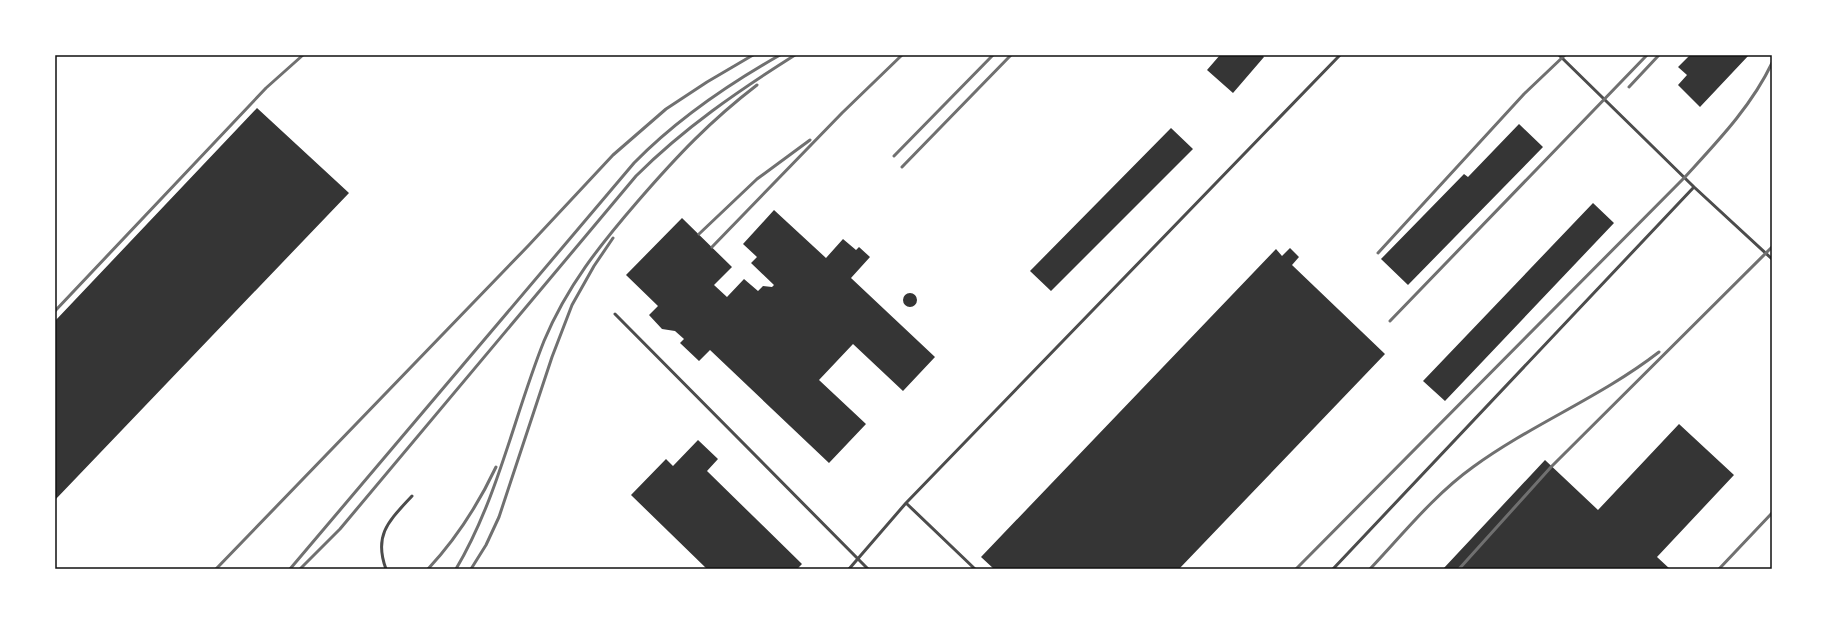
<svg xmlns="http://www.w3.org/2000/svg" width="1827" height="624" font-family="'DM Sans',sans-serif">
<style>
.building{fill:#353535}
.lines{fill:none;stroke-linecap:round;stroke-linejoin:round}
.service{stroke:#4c4c4c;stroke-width:3}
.rail{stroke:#707070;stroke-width:3}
.neatline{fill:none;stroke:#111;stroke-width:1.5}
</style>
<rect width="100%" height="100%" fill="#fff"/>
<!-- building -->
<path class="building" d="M1220,55h42l2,2 -31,36 -26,-23z
M1690,55h59l-49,52 -22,-22 9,-10 -9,-8z
M257,108l92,85 -294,307v-179z
M1519,124l24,23 -135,138 -27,-26 83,-85 4,3z
M1171,128l22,21 -142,142 -21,-20z
M1593,203l21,20 -169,178 -22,-20z
M774,210l52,48 17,-19 13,11 3,-3 11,10 -19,21 84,79 -32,34 -50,-47 -34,36 47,44 -37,39 -119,-113 -11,11 -19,-18 4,-4 -9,-8 -13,-2 -13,-14 9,-9 -32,-31 56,-57 50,49 -18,18 13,12 17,-18 14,12 5,-5 9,1 2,-2 -23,-22 6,-6 -14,-13z
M1290,248l9,9 -7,8 93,89 -206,215h-185l-13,-12 295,-308 6,7z
M903 300a7 7 0 1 1 14 0a7 7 0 1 1-14 0Z
M1679,424l55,51 -77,82 13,12h-227l102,-109 53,50z
M698,440l20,19 -11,12 95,93 -5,5h-90l-76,-74 35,-36 7,7z"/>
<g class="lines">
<!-- service -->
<path class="service" d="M1559,55l135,132 78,72
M615,314l253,255
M906,503l69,66
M386,569c-13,-35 4,-49 26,-73
M849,569l57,-66 434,-448
M1333,569l361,-382"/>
<!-- rail -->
<path class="rail" d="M1629,87l30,-32
M894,156l99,-101
M902,167l109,-112
M699,234l58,-55 53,-39
M712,247l130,-134 60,-58
M1378,253l146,-159 41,-39
M55,311l211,-223 37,-33
M1390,321l257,-266
M216,569l312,-323 85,-91 53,-46 41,-27 46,-27
M290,569l344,-406c43,-44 93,-78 146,-108
M300,569l40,-40 296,-353c48,-48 102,-85 159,-121
M428,569c28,-30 50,-64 68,-102
M456,569c42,-71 58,-153 88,-228 23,-55 56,-96 94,-140 39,-45 72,-80 119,-116
M471,569l15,-24 13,-28 53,-160 20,-52 22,-39 19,-28
M1296,569l389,-392c32,-35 66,-70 87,-114
M1370,569c33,-35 64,-74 103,-102 59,-43 128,-70 186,-115
M1459,569l92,-102 221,-220
M1719,569l53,-56"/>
</g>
<!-- border -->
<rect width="1827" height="624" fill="none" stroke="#ffffff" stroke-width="112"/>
<rect x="56" y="56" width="1715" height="512" class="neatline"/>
</svg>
